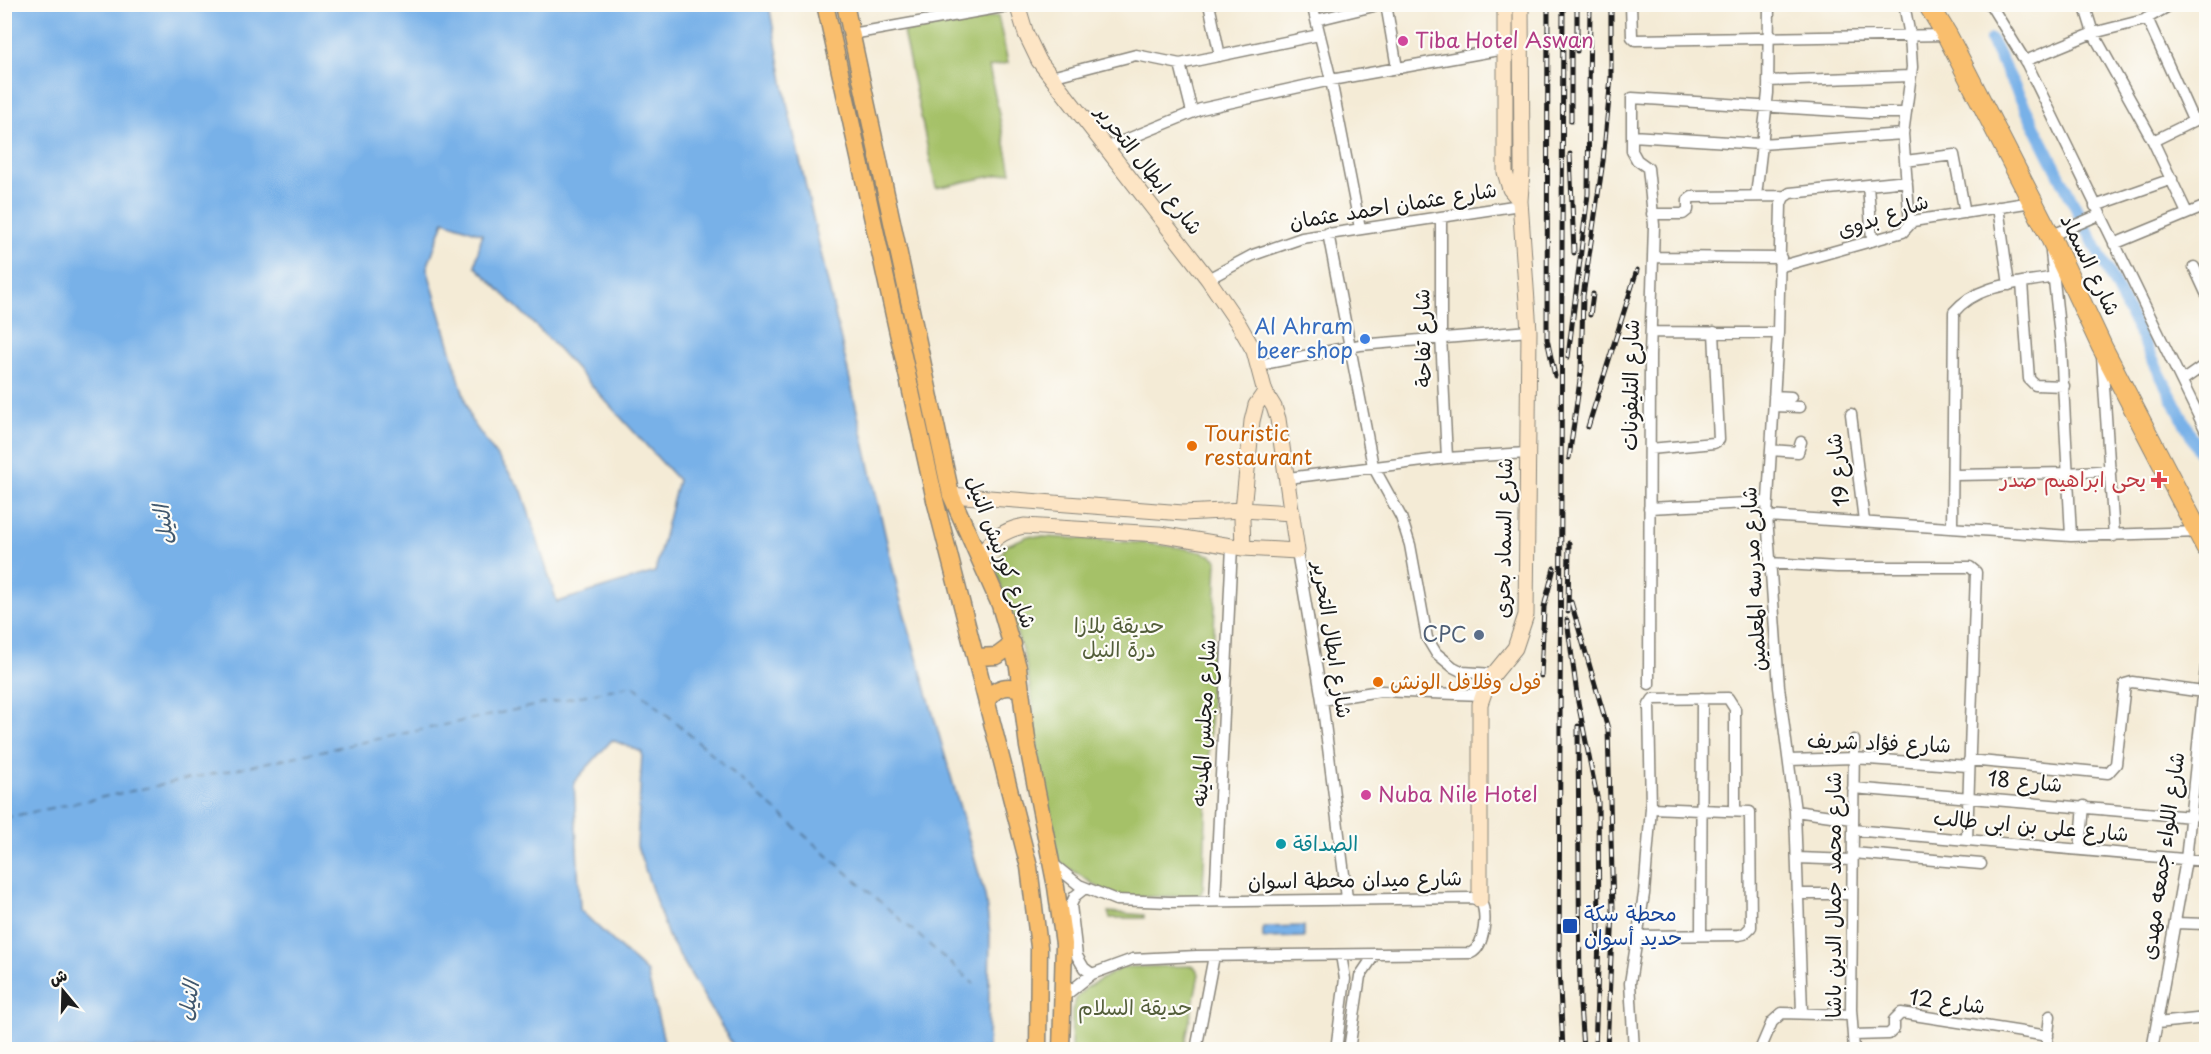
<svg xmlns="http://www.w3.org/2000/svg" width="2211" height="1054" font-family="'Playpen Sans','Playpen Sans Arabic',sans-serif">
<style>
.green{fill:#a5c168;stroke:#606e42;stroke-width:1.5}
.water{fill:#78b1e8;stroke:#4a6682;stroke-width:1.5;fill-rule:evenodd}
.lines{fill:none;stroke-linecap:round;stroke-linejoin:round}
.canal{stroke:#78b1e8;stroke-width:12}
.ferry{stroke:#41586e;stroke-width:1.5;stroke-dasharray:8 6;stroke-linecap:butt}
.street-casing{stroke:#888479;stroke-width:13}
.secondary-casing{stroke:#888479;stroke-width:17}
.primary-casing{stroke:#888479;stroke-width:19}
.highway-casing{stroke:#888479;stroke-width:22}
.street{stroke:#fff;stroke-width:10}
.secondary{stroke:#fde5c5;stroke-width:15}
.primary{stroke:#f9be6d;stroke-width:16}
.highway{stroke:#f9be6d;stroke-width:20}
.rail-casing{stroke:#1c1c1c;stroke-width:5}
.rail{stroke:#fdfcf7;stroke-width:3;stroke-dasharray:9;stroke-linecap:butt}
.hotel-dot{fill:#d1479c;stroke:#fdfcf7;stroke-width:2}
.shop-dot{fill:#3f7fe0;stroke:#fdfcf7;stroke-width:2}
.food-dot{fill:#e8710a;stroke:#fdfcf7;stroke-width:2}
.health-dot{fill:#e0444e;stroke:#fdfcf7;stroke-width:2}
.service-dot{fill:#5c6f8a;stroke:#fdfcf7;stroke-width:2}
.culture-dot{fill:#0f9aa8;stroke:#fdfcf7;stroke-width:2}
.transit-dot{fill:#1a4fb4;stroke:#fdfcf7;stroke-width:2}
.labels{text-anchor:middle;stroke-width:4.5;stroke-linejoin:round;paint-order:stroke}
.hotel-label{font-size:21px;fill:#b23c85;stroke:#fdfcf7;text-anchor:start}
.street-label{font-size:21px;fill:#1c1c1c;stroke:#fdfcf7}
.shop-label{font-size:21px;fill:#366cbe;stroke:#fdfcf7;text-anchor:end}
.food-label{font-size:21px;fill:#c56008;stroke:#fdfcf7;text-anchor:start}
.health-label{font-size:21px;fill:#be3a42;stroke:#fdfcf7;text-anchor:end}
.park-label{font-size:21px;fill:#535e3a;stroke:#fdfcf7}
.service-label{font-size:21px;fill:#4e5e75;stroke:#fdfcf7;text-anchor:end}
.culture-label{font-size:21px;fill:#0d838f;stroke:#fdfcf7;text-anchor:start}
.transit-label{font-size:21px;fill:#164399;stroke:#fdfcf7;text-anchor:start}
.water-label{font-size:22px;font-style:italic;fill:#41586e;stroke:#fdfcf7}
</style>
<rect width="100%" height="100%" fill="#fdfcf7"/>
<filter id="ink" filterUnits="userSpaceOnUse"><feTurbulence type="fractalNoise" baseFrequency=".0167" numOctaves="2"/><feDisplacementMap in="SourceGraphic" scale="12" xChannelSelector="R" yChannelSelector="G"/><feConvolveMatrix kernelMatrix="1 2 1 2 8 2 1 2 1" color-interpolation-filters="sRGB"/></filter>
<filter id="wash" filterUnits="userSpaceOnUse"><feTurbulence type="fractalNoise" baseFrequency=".008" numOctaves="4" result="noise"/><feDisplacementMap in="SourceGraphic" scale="24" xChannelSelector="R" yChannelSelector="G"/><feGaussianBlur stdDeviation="1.35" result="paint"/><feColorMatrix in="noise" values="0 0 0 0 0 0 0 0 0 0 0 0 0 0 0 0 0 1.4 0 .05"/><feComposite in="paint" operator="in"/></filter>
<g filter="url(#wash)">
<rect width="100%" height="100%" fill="#f4ebd6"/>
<!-- green -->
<path class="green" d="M998,16l10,47 -19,4 22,105 -75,16 -33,-156z
M1028,536c28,2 178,6 189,24l-14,328 -3,8 -77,1 -19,-6 -46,-30 -19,-94 -6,-62 -8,-46 -28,-85 2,-16 8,-13z
M1108,912l36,3v3h-34z
M1194,966l5,8 -15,75 -113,1 1,-40 5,-13 10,-10 36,-20z"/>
<!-- water -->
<path class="water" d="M5,4l764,1 19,103 111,487 86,300 5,39 -2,115h-253l-67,-113 -31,-90 5,-94 -30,-12 -38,42 6,128 67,63 19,76h-661zM444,221l38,13 -7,32 73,72 130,142 -23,92 -98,30 -35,-111 -51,-71 -44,-152z
M1304,926v11l-41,1v-11z"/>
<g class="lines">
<!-- canal -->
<path class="canal" d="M1991,40l215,425"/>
<!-- ferry -->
<path class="ferry" d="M4,818l629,-133 341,299"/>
</g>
</g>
<g filter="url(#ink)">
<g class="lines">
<defs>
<path id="street" d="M1209,4l11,52
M1312,4l19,76 29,148
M1386,4l11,64
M1631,4l1,33 3,3 312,-5
M1904,4l6,32 2,31 -9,67 7,90
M1990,4l37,60 179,367
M2084,4l9,29 60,108 34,72
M2147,18l46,102
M1316,20l66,-16
M852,34l167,-30
M2025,61l68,-28 51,-13 28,-16
M1180,64l12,48
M1051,77l85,-22 44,9 139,-29
M1768,81l142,-5
M1632,136l129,8 142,-10
M2153,141l53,-26
M1106,148l95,-39 130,-29 173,-31
M1905,161l49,-6 11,58
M1868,185l4,56
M1756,196l12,-103 1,-89
M2095,206l77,-27
M1998,207l11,78
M1652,214h31l5,-4v-10l4,-3 93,-1
M1441,217v119l6,122
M1328,233l45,233 28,51 9,28 17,93 9,15 17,14 10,5 30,2
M2050,236l49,-21
M2114,244l92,-38
M2051,252l10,94 10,190
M1653,257l128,1
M1782,266l121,-34 10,-11 119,-19
M2194,267l12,26
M1208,279l45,-24 49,-17 218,-33
M2022,283l7,96 6,6 29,1
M1651,332l127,1
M2102,356l12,180
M1259,365l101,-20 169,-14
M2183,380l23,-16
M1774,396l17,1
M1774,406l26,1
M1851,414l13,107
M1650,449l64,-6 5,-3 -5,-108
M1771,450l27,2 3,-10
M1955,475l113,-2 43,-3
M1288,478l159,-20 80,-5
M1649,508l119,-6
M1767,516l304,20 129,-4
M1952,528l2,-216c24,-29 65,-28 100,-35
M1297,551l25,149 25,198
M1769,563l68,4h133l6,5 -9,268
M1649,684l1,-329 4,-130 -6,-57 -11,-8 -5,-9v-53l238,15h34
M1322,700l58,-9 102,4
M1854,740l-3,269 3,41
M1789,760l65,-2 114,8
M1969,760l139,13 8,-9 9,-80 7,-2 71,10
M1853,788l339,29
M1795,811l58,8
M1853,830l353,31
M2080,850l4,-44
M1853,853l128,11
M1797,858l55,2
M1053,864l26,21 37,15 54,2 301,-4 9,2c8,13 5,46 -9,53l-274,3 -64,3 -41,15 -30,24
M1085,888l-10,8 -4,9 6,51 7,12 8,6
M1798,894h54
M1215,901l17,-355
M2175,923l31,1
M1701,935l1,-237
M1639,936l100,-1 5,-1 7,-7 -1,-115 -99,-4
M1802,1012l-7,-201 -16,-124 -12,-171 11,-183 3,-129 3,-7 6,-4 117,-12
M2157,1023l49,-5
M1853,1035l36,-1 5,-5v-9l7,-7 147,23
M1196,1050l18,-94
M1336,1050l9,-71 -4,-24
M1349,1050l11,-74 15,-22
M1634,1050l-4,-67 14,-89 7,-86 -2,-103 4,-6 75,-1 7,11v102
M1760,1050l12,-28 10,-9 69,2
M2046,1050l4,-34
M2152,1050l34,-190 20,-193"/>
<path id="secondary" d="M1505,4v168l5,17 10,12
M951,495l232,18 60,-3 49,3
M1243,548l-1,-29 10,-98 4,-16 9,-13
M980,558c9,-18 23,-28 44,-32l135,8 84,14 54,3 -19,-132 -4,-12 -9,-15 -11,-41 -16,-28 -30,-44 -169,-218 -13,-27 -9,-30
M1480,900v-196l8,-23 27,-33 11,-33 3,-284 -9,-130 2,-30 -1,-167"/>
<path id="primary" d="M825,4l110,496 94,367 10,80 -1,103
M845,4l106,491 49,110 18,62 10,80 28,140 8,57 -3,106
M977,657l20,-1 16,-12
M988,699c8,-12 20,-15 33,-9"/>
<path id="highway" d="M1928,4l19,31 102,199 53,113 104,200"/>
</defs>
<!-- street casing -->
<use href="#street" class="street-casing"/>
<!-- secondary casing -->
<use href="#secondary" class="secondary-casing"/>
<!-- primary casing -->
<use href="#primary" class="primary-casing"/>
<!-- highway casing -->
<use href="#highway" class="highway-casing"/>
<!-- street -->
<use href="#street" class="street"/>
<!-- secondary -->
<use href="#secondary" class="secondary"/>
<!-- primary -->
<use href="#primary" class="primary"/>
<!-- highway -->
<use href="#highway" class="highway"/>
<defs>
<path id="rail" d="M1548,4l-1,335 8,37
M1577,51v-47
M1571,121v-81
M1570,154l4,99
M1590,315l3,-21
M1568,357l20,-163 2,-190
M1581,373l2,-77 20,-135 8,-84v-73
M1588,427l49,-157
M1569,458l13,-92
M1571,602l37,127 5,180 -6,141
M1568,612l1,-69
M1567,620l11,82 20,100 1,137 -4,111
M1541,676l3,-69 10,-39
M1578,726l2,278 3,46
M1563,1050l-4,-83 4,-963"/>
</defs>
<!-- rail casing -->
<use href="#rail" class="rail-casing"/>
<!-- rail -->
<use href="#rail" class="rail"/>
</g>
</g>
<!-- markers -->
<g class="hotel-dot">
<circle cx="1403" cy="41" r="6"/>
<circle cx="1366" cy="795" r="6"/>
</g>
<circle class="shop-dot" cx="1365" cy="339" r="6"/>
<g class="food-dot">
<circle cx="1192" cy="446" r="6"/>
<circle cx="1378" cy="682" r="6"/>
</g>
<path class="health-dot" d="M2156 471h6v6h6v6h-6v6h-6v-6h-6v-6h6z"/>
<circle class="service-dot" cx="1479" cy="635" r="6"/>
<circle class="culture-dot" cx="1281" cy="844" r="6"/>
<rect class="transit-dot" x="1562" y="918" width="16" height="16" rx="3"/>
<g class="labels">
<!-- hotel labels -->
<g class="hotel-label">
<text x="1415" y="48">Tiba Hotel Aswan</text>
<text x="1378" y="802">Nuba Nile Hotel</text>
</g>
<!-- street labels -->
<g class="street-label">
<text transform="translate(1149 170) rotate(52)" y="7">شارع ابطال التحرير</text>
<text transform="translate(1393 206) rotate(-9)" y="7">شارع عثمان احمد عثمان</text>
<text transform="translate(1883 216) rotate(-19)" y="7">شارع بدوى</text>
<text transform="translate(2090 265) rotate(64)" y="7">شارع السماد</text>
<text transform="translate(1423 338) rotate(-91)" y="7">شارع تفاحة</text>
<text transform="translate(1631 385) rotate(-89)" y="7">شارع التليفونات</text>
<text transform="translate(1838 470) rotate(-97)" y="7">شارع 19</text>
<text transform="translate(1504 538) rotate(-89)" y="7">شارع السماد بحرى</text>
<text transform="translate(1001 552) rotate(69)" y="7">شارع كورنيش النيل</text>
<text transform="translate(1754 579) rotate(-93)" y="7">شارع مدرسه المعلمين</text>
<text transform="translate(1332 640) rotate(81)" y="7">شارع ابطال التحرير</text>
<text transform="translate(1204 723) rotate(-87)" y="7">شارع مجلس المدينه</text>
<text transform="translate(1879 743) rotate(2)" y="7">شارع فؤاد شريف</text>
<text transform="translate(2025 782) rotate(5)" y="7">شارع 18</text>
<text transform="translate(2031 826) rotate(5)" y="7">شارع على بن ابى طالب</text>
<text transform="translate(2163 856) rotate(-82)" y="7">شارع اللواء جمعه مهدى</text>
<text transform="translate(1355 880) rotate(-1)" y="7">شارع ميدان محطة اسوان</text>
<text transform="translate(1834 895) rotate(-90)" y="7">شارع محمد جمال الدين باشا</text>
<text transform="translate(1947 1002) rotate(7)" y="7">شارع 12</text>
</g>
<!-- shop labels -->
<g class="shop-label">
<text x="1353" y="334">Al Ahram<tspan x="1353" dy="24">beer shop</tspan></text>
</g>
<!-- food labels -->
<g class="food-label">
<text x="1204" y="441">Touristic<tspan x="1204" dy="24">restaurant</tspan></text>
<text x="1390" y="689">فول وفلافل الونش</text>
</g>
<!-- health labels -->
<g class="health-label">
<text x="2146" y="487">يحى ابراهيم صدر</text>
</g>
<!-- park labels -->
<g class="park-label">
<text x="1119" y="633">حديقة بلازا<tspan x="1119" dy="24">درة النيل</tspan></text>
<text x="1135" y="1015">حديقة السلام</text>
</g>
<!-- service labels -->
<g class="service-label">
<text x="1467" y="642">CPC</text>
</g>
<!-- culture labels -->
<g class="culture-label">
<text x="1293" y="851">الصداقة</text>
</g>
<!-- transit labels -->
<g class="transit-label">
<text x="1584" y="921">محطة سكة<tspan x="1584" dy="24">حديد أسوان</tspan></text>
</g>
<!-- water labels -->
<g class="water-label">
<text transform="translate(163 525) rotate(-97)" y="8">النيل</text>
<text transform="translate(188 1001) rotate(-80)" y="8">النيل</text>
</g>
</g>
<!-- margin -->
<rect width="2211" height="1054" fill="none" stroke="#fdfcf7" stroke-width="24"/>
<!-- north arrow -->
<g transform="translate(63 991) rotate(341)" stroke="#fdfcf7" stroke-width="4.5" paint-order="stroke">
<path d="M0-4.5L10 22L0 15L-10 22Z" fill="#1c1c1c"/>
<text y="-9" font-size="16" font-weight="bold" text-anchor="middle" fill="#1c1c1c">ش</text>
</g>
</svg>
